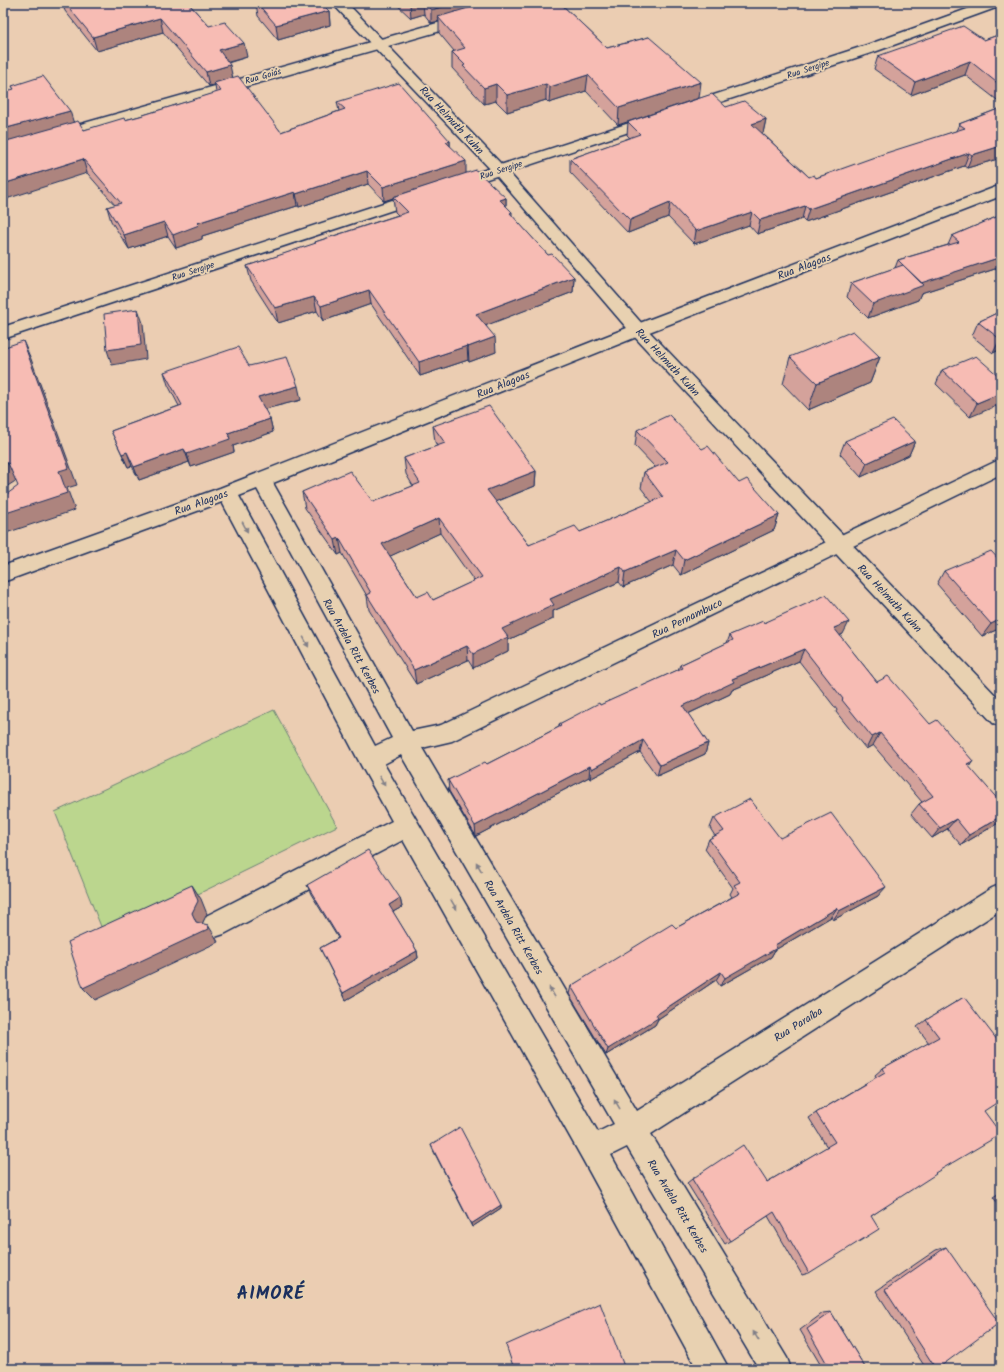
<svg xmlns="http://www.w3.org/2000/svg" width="1004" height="1372" font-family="Kalam,sans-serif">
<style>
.green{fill:#bbd68e;stroke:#6b8276}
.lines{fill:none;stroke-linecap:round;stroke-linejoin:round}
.minor-casing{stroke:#1b2f5e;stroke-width:3}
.secondary-casing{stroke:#1b2f5e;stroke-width:3}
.minor{fill:#e8d1b1;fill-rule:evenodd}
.secondary{fill:#e8d1b1;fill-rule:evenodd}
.wall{fill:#d4a29b;stroke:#1b2f5e;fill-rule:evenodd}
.shaded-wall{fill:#ad847e;stroke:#1b2f5e}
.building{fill:#f7bcb4;stroke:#1b2f5e;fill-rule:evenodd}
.oneway{fill:#828088}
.labels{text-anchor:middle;stroke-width:4;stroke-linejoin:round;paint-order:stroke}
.far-street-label{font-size:9px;fill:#1b2f5e;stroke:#e8d1b1}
.street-label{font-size:11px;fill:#1b2f5e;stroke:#e8d1b1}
.near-district-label{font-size:18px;font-weight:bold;letter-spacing:1px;fill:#1b2f5e;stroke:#e8d1b1}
</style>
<rect width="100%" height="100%" fill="#ebcdb2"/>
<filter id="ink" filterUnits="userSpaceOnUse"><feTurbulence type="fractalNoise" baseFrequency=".025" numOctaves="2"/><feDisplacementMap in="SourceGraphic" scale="8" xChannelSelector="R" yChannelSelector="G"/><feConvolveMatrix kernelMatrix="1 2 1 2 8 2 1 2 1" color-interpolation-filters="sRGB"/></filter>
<g filter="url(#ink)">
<!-- green -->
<path class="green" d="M274,710l63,116 -231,113 -51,-127z"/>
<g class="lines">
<defs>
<path id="minor" d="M508,3h22l-2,3 -525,150v-10z
M984,3h17v3l-124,45 -184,60h-10l-2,-3 2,-3 184,-60z
M657,114l5,1 2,3 -2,3 -202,67h-12l-2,-3 2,-3z
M1001,185v11l-357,138 -371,149 139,248 29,-6 560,-266v15l-549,267 -30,7 215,363 355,-223 9,-4v26l-350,224 136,224 4,11h-32l-132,-222 -16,8 118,214h-32l-114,-209 -180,-320 -179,94 -9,3 -9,-3 -4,-9 4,-9 186,-95 -30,-54 -140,-265 -219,80v-16l217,-78 412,-162zM257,489l135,249 -17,8 -136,-250zM401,755l213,369 -16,8 -214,-368z
M423,190l6,2 2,3 -2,3 -426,141v-12z"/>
<path id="secondary" d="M332,3h15l157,164 140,159 357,375v25l-8,-3 -361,-389 -138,-161z"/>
</defs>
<!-- minor casing -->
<use href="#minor" class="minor-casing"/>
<!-- secondary casing -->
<use href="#secondary" class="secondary-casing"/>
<!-- minor -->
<use href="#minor" class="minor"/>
<!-- secondary -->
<use href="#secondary" class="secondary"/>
</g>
<!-- wall -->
<path class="wall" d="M62,3h126l21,23 38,31 -19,6 5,15 48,54 58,-21 -2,-9 113,39v5l16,27 40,25v8l6,6v4l36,39 26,22 -1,15 -87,33 10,27 -27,10 -1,-2 -48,16 -49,-72 -48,17 -6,-10 -39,12 -27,-42 -4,-15 68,-22v-2l83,-27 -3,-3 -2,-14 -9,3 -16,-17 -69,23 -2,-1 -95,30v3l-26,9 -8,-12 -39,13 -18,-28 -4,-14 8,-2 -101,-116 -2,-3 62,36 10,8 41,-10 15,-4 76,-23 -1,-8 -6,1 -46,-54 -66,19 -32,-40z
M256,3h65l8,8 1,14 -52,15 -20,-24z
M395,3h165l47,45 42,-11 -31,88 -32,-34 -37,12 -3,-3 -39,12 -11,-11 -12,3 -20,-22 -1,-2 -11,-12v-16l2,-1 -15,-18v-12l-8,2 -7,-9 -13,4z
M1001,34v69l-36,-28 -54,20 -37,-26 4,-13 106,-16z
M726,107l40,12 -3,14h-1l47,44 7,1 140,-47 3,-7 42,-16v50l-34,10 -3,-2 -159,56 -3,-3 -45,15 -8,-9 -55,19 -26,-27 -40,16 -58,-61v-13l60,-21 -3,-3 1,-13z
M1001,215v52l-80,26 -3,7 -50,18 -21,-21 4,-14 44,-15 3,-8 50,-15 4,-9z
M1001,311v38l-8,4 -21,-17 6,-14z
M790,357h90l-10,26 -62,27 -25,-26z
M942,370l59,8 -31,39 -34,-33z
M164,372l137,28 -37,9 6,10 3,13 -40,14 1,6 -43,15 -2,-5 -50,18 -7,-14 -4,1 -17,-36 68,-25 -11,-21z
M433,426l103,45 -1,15 -39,16 33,43 51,-13 72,-30 -11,-14 3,-16 11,-5 -20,-21 2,-16 65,19 37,34 40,32 -5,15 -93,45 -8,-10 -50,22 -4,-5 -66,29v8l-45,21v11l-35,17 -5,-8 -52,24 -47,-74 -2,-14 -25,-43 -4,2 -33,-47 -3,-16 71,10 40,-16 -7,-12 -2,-16 33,-12 -2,-4zM440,533l34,48 -41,19 -16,-3 -27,-41z
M845,441h70l-6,14 -48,22 -21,-23z
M1001,562v66l-19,8 -45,-52 7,-13z
M764,623l79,11 -3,2 37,46 53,42 43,37 -4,6 31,55 -39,23 -14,-16 -15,9 -21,-24 8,-10 3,-2 -49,-57 -7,4 -30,-37 1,-2 -38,-49 -67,29 -2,4 -42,20 20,29 -3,11 -48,22 -17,-24 -50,27 -1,-2 -113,59 -27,-45 -1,-11 39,-16 72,-37v-3l119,-54 2,-5 47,-22 3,-8z
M714,818l66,20 98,58 -45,24 -2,-3 -56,33 -4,7 -51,29 -4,-6 -58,39 -3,6 -49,30 -37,-61 2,-8 161,-89 -2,-3 3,-6 -28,-39 4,-10 6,-3 -5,-8z
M307,885l93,13 2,9 -9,5 24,39 1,7 -72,42 -26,-52 18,-10 -27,-44z
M964,997l20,114 -49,62 -64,43 -62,57 -7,2 -34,-59 -43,28 -38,-61 5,-4 75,3 60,-35 -18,-29 7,-5 60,-36 -1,-2 8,-7 46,-25 -12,-16 9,-7z
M431,1145l70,60v3l-29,19 -39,-77z
M1001,1192v16l-8,-11z
M946,1247l-9,122h-25l3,-2h10l-49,-76 60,-41z
M831,1312l35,57h-43l-23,-39 23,-17z"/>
<!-- shaded-wall -->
<path class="shaded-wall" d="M415,3h8l1,11 -13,4 -1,-14z
M455,3h47l-64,14 1,4 -8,2v-13z
M329,11l1,14 -52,15 -2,-15z
M160,18l3,14 -66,19 -4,-14z
M244,43l3,14 -25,7 -3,-14z
M970,61l-5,14 -54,20 4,-13z
M230,65l3,14 -19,4 1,2 -6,1 -3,-14z
M588,75l-2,16 -37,12 1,-16z
M701,82l-2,16 -81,27 1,-17z
M496,84v17l-12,3v-16z
M546,84v16l-39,12v-17z
M70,111l4,13 -71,20v-15z
M766,119l-3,14 -14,4 3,-13z
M450,141v14l-4,-13z
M1001,146v12l-34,10 5,-13z
M969,153l-5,13 -159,56 4,-13z
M83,159l4,14 -84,27v-16z
M466,161v13l-73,23v1l-9,3 -1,-14z
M367,171l1,13 -69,23 -3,-13z
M295,192l2,14 -95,30v3l-26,9 -3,-13 24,-12z
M506,198v15l-6,-13z
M670,203l-2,14 -40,16 2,-13z
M805,206l-3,13 -45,15 3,-14z
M752,212l-3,13 -55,19 2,-13z
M164,222l4,14 -39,13 -5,-14z
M1001,257v10l-80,26 -3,7 -50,18 5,-14 46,-21z
M574,277l-1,15 -96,37 -1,-15z
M369,290l2,14 -48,17 -2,-15z
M314,297l3,14 -39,12 -3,-15z
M138,309l5,14 3,36 -34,6 -5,-15z
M495,337l1,15 -27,10 -1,-15z
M1001,338v11l-8,4 7,-14z
M23,341l8,18 46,126 -10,3 8,22 -72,24v-20l56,-43z
M467,346l1,14 -48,16 -1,-14z
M880,357l-10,26 -62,27 9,-27z
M298,386l3,14 -40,10 -3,-13z
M1001,393v11l-31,13 7,-14z
M270,419l3,13 -40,14 1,6 -43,15 -4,-13 41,-21z
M915,441l-6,14 -48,22 6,-14z
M184,449l5,13 -50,18 -5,-13z
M127,452l5,14 -4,1 -6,-13z
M8,463l9,17 -14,9v-23z
M536,471l-1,15 -48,19v-15z
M779,515l-5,15 -93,45 3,-15z
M439,518l1,15 -56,26 -2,-15z
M339,538l3,15 -4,2 -3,-15z
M676,550l-3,15 -50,22 2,-15z
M621,567l-2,15 -66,29v8l-45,21v11l-35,17v-14l29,-25 48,-30z
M1001,619v9l-19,8 9,-12z
M849,622l-6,12 -15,7 6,-13z
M467,646l1,14 -52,24 -2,-14z
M804,649l-5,12 -67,29 -2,4 -51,24 4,-12 49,-27z
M880,733l-7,12 -7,4 6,-12z
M643,740l-3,12 -50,27 2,-10z
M708,743l-3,11 -48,22 3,-11z
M973,761l-8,11 2,-8z
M590,766l-1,11 -113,59 -1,-10z
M1001,816v4l-1,2 -39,23 8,-10z
M956,819l-9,10 -15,9 8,-10z
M192,885l9,14 6,15 -6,12 7,-1 8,13 2,4 -123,58 -12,-12 109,-75z
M886,887l-8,9 -45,24 6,-9z
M400,898l2,9 -11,6 -2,-8z
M837,908l-6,9 -56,33 -4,7 -51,29 5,-8 50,-33z
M417,951l1,7 -72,42 -3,-7z
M721,972l-5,8 -58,39 -3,6 -49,30 2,-6 48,-34z
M501,1205v3l-29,19 -1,-3z"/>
<!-- building -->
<path class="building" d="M65,3h123l21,23 16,-4 19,21 -25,7 11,15 -24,7 -46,-54 -67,19z
M257,3h64l8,8 -53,14z
M425,3h30l-24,7z
M485,3h75l47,45 42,-11 52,45 -82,26 -31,-33 -38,12 -4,-3 -39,11 -11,-11 -12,4 -21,-22 2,-1 -13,-13 13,-4 -27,-31z
M963,26l21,14 17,-6v52l-31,-25 -55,21 -37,-26z
M43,76l27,35 -67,18v-37l11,-3 -2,-3z
M238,76l43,56 64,-23 -8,-7 62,-19 51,58 -4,1 20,19 -83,26 -16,-16 -71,23 -1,-2 -98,31 2,2 -26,10 -9,-13 -40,13 -17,-28 14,-4 -38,-44 -80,25v-42l75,-21 6,9 40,-12 1,2 15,-4 81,-25 -7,-8z
M712,94l14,13 18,-6 22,18 -14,5 57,53 5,-2 2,3 67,-24 82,-26 -6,-4 42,-16v38l-29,9 -3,-2 -160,56 -4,-3 -45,14 -8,-8 -56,19 -26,-28 -40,17 -60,-61 70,-25 -12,-12z
M476,170l30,28 -6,2 12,12 -2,1 38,42 4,-1 22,23 -98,37 19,23 -27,10 -1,-1 -48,16 -50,-72 -48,16 -7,-9 -39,11 -28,-42 69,-23 -1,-1 93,-30 -15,-15z
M1001,215v42l-80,26 -23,-23 61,-18 -7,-6z
M903,265l21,20 -51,19 -22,-21z
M138,309l3,36 -34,5 -3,-36z
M1001,311v27l-1,1 -22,-17z
M853,331l27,26 -63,26 -27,-26z
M23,341l46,127 -10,3 8,22 -64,21v-17l15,-11 -10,-23 -5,3v-124l2,5z
M238,347l11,19 38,-9 11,29 -40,11 12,22 -42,14 2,6 -43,15 -3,-5 -50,18 -7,-15 -5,2 -11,-23 71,-26 -18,-33z
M976,356l25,22v15l-24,10 -35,-33z
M489,406l47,65 -49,19 42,55 46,-19 5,6 83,-35 -19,-25 24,-10 -31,-32 32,-15 33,34 6,-3 31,37 8,-4 32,36 -95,45 -8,-10 -51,22 -4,-5 -71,32 4,6 -52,24 6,8 -35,17 -6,-8 -53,24 -47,-75 4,-2 -32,-55 -4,2 -33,-48 48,-21 23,31 47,-19 -16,-25 41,-15 -12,-17zM439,518l43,59 -49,23 -5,-8 -11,5 -35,-53z
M893,420l22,21 -48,22 -22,-22z
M991,551l10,11v20h-1l1,1v36l-10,5 -47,-53z
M826,595l23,27 -15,6 43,54 11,-6 42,48 7,-4 36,41 -6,3 34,39v13l-32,19 -13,-16 -16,9 -21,-24 14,-8 -53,-63 -8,4 -30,-37 1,-1 -39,-50 -72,30 2,3 -51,24 25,37 -48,22 -17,-25 -51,29 -2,-3 -115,60 -27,-46 37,-18 2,2 74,-38 -2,-2 40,-21 1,2 82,-37 -2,-3 53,-25 -3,-5 33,-14 1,2z
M750,799l30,39 51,-25 55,74 -47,24 -2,-3 -62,37 2,3 -52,30 -4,-6 -65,43 2,3 -50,31 -37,-63 101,-62 4,4 64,-35 -6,-8 6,-3 -31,-43 15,-8 -10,-13z
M368,850l32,48 -11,7 28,46 -74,42 -23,-45 19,-10 -32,-53z
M192,885l6,16 -6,12 4,9 12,3 1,4 -126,59 -15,-46z
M964,997l37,48v55l-17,11 17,23 -66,39 1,1 -65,42 8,13 -70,44 -35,-61 -44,29 -38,-62 51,-34 24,37 68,-40 -19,-29 69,-41 -2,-4 56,-31 -13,-17z
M460,1127l41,78 -30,19 -40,-79z
M946,1247l53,76 -62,46h-1l-51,-79z
M600,1303l25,66h-111l-8,-24z
M831,1312l35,57h-36l-23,-40z"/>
<!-- one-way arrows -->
<defs><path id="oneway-solid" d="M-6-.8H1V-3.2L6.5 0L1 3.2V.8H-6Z"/></defs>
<g class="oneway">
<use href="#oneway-solid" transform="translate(245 527) rotate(62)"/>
<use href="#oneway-solid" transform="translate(306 642) rotate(62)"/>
<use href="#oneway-solid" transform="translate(382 781) rotate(59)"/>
<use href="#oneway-solid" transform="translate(479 867) rotate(-120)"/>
<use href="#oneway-solid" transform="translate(454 905) rotate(60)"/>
<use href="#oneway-solid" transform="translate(552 992) rotate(-120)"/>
<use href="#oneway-solid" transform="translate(617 1104) rotate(-120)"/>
<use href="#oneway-solid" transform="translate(756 1336) rotate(-121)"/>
</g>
</g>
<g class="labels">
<!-- far-street labels -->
<g class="far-street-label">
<text transform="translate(808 69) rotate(-18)" y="3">Rua Sergipe</text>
<text transform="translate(263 76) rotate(-16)" y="3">Rua Goiás</text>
<text transform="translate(501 170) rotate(-18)" y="3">Rua Sergipe</text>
<text transform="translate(193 271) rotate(-18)" y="3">Rua Sergipe</text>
</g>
<!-- street labels -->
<g class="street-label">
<text transform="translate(452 120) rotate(47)" y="4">Rua Helmuth Kuhn</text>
<text transform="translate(804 266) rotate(-21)" y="4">Rua Alagoas</text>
<text transform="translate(668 362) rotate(47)" y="4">Rua Helmuth Kuhn</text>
<text transform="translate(503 384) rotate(-22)" y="4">Rua Alagoas</text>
<text transform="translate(201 502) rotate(-20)" y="4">Rua Alagoas</text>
<text transform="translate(890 598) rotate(47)" y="4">Rua Helmuth Kuhn</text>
<text transform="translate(687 618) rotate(-26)" y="4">Rua Pernambuco</text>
<text transform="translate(352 646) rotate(61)" y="4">Rua Ardela Ritt Kerbes</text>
<text transform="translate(514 927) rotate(60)" y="4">Rua Ardela Ritt Kerbes</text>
<text transform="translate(798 1024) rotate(-32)" y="4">Rua Paraíba</text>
<text transform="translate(678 1206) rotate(59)" y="4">Rua Ardela Ritt Kerbes</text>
</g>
<!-- near-district labels -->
<g class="near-district-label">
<text x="271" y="1299">AIMORÉ</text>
</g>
</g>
<!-- margin -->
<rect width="1004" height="1372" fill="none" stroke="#e8d1b1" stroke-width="16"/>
<rect x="8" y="8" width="988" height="1356" fill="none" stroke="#1b2f5e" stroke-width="1.5" filter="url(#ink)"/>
</svg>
